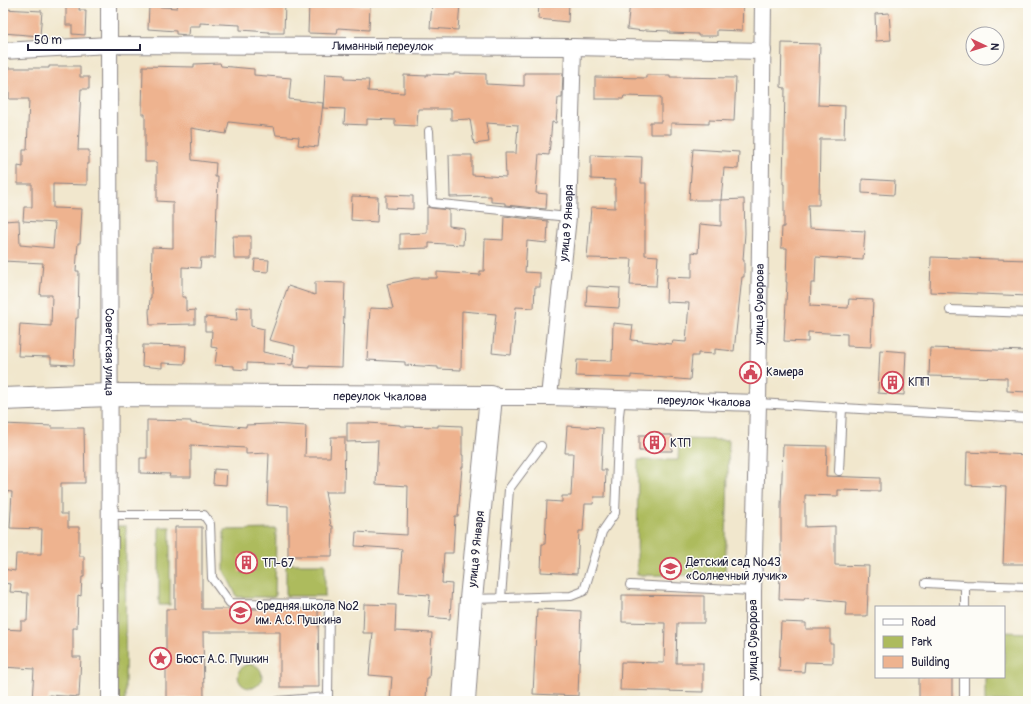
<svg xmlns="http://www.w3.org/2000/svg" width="1031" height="704" font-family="Pangolin,sans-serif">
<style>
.green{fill:#adbb5d;stroke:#686e4c}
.building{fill:#eeb38f}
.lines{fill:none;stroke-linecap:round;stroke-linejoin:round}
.lane-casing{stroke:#8a8484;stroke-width:10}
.street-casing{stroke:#8a8484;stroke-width:18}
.secondary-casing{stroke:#8a8484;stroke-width:24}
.lane{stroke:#fff;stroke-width:8}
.street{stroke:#fff;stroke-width:16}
.secondary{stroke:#fff;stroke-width:22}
.labels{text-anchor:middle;stroke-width:3;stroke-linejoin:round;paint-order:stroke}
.street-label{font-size:12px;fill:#22223b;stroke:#fdfcf7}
.poi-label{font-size:12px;fill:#22223b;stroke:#fdfcf7;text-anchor:start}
</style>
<rect width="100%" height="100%" fill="#fdfcf7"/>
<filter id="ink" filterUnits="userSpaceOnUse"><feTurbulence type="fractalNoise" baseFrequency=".025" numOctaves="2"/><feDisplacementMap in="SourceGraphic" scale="8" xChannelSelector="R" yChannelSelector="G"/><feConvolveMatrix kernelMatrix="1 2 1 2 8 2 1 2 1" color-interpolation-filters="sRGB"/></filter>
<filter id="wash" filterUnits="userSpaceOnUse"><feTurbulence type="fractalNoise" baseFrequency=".012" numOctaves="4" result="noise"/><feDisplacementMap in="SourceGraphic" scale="16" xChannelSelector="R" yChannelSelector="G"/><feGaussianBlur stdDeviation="0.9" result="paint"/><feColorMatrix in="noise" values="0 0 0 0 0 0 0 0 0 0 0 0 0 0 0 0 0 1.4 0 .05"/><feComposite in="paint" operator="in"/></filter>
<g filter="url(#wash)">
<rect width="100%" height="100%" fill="#f1e7cd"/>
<!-- green -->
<path class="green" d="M679,439l50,1 -4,136 -88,-1 1,-115h40z
M117,526h9l-1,175 -9,-1z
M159,527h11v78h-11z
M276,529l-1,68h-38l-13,-27v-40z
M286,564h39v32h-39z
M1004,632l24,1v68h-43v-24h19z
M238 676a12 12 0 1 1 24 0a12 12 0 1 1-24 0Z"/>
<g id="blocks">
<!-- building -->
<path class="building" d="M66,3h14l-1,7h7l-1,25 -13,-1v-9h-6z
M178,3h107l-1,30h-15v-1l-29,-2v-5l-40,-2v3h-11l-1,9 -12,-1v-3l-28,-2 1,-23 28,2z
M309,3h19v1l42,2 -1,24 -31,-2 -1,6 -29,-1z
M432,3h28l-2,27 -28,-2z
M539,3h30l-1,19 -30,-3z
M630,3l93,1v-1h20l-1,28 -25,-1v6h-19v-2l-29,-1v-2l-25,-1v1l-17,-2z
M3,9l39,2 -2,25 -37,-3z
M889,13l2,27 -15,1 -1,-27z
M782,43l38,1 -2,61 27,1 -1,33h-24l-1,66h-11l1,23 56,3 -2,29 -47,-3 -1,26h-4l-1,23 38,2 1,-9 24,1 -2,47 -24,-1v-12l-39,-2v10l-24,-1 3,-59h-1l1,-34h-6l1,-21h2v-43h-1l2,-96 -4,-1z
M220,63l1,3 33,3v6l37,3 -2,21 34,4 -5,44 -20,-2 1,-8 -23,-2 -2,-8 -45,-5 -3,12 -35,-6 1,32 24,3 -1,14h3l-3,81h-14l-1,10 -18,-1v30h4v14l9,-1v14l-45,1 -1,-13 1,-14h1l1,-51 21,1v-46l-16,-1v-39h-12v-48h-3l1,-48 51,1v-3z
M49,66h31v11h9v12h-8l-3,61h11v14h-2v21l-34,-1v24l29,1 -2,34h-2l-2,28h3l-1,47h-2l-2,47 -23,-1v-7l-33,-1 2,-32 31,2 1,-31h-12l3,-32 -40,-2v-40l16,-1 1,25 33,3 2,-25 -32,-2 1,-14h8v-23h-14v-18l5,1v-17h4l2,-51h-20v-13h-5v-18h45z
M454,73l32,1v10l38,2v-13h39l-1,25h-4l-2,25 -4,-1 -3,33 -10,-1 -3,39 11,1 -1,15 -41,-4v-2l-14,-1v-6l-41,1 -1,-42h23v20l34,2 -1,-24h11l2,-28 -32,-2 3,19 -15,2 -4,-25 -19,1v-11h-33l-1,17 -22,-1v-5l-28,-1v6l-23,-1 1,-15 -22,-1 2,-34 19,1v4l25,1 -1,11 36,2v-18l23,1v-2l27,1z
M646,75h24v2l66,1 -2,43 -25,-1v4l-38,-1v11h-21v-12h11v-25l-37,-1 -1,3h-28v-22l51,1z
M693,149l46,3 -1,17 -14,-1 -3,32h-32z
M591,155l51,2 -1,26h5v21h-1v51l13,1 -2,30 -26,-1 2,-26 -45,-1 4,-51 24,1v-28l-24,-1z
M862,179l33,2 -1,14 -32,-2z
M386,195l27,1v13l-27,-1z
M352,196l26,1 -1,25 -26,-2z
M744,199l1,34 -2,27h1v17h-2l-8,74 -19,-2v5l-17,-1v3h-6l-2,24 -59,-5v3l-55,-2 1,-16 35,1 1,-38 20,2 -2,15 41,4 1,-3 13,1 3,-39 -23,-1 1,-25 25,1v-26l6,1 2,-29 21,2v-26z
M427,207l4,1 18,2v16l15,2 -1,17 -34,-2v5l-29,1v-15l27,-1z
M504,216l44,5 -1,22 -20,-2 -2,31 15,1v14h-5l-1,21 -18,-1 -5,48 -19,-2 4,-39 -34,-3 -1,59 -23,-1v-2l-33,-2v-3l-38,-2 3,-52 23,1 -6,-25 27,-6h23v-6l43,3v-4h4l1,-32 18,1z
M233,236h18v23h-17z
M931,257l97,3v36l-98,-4z
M255,259l14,1 -1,12 -14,-1z
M315,282l30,1 -3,84 -32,-1v2l-16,-1 1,-21 -26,-6 19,-54 27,9z
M587,286l33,2 -1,20 -33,-2z
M236,307l15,1v18l13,3 -1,23 30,6 -1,7 -45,-2v7l-13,-1v-3l-19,-1 2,-17 -6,-1 1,-16h-7v-14l32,3z
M143,345l43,1 -1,18 -23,-1v5l-20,-2z
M930,348l98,3v41l-21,-1v-13l-78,-2z
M880,350l26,2 -2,43 -26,-2z
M147,420l44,1v2l55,4v-2l25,-1 35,2 -1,31h25l1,-20h14l-1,55h-19l6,34h2l-1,30h-44v-50l-21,-1 2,-52 -23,1v-6l-55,-3v32h-22l1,-3 -30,-1v-15h7z
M347,423h21l32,2v1l38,1v-2l24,1v29h1v12h-1l-4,49h-3l-2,37h-9l-2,30 10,1 -2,35 -22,-2 2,-22 -31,-2 3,-44 -47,-3 1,-14 51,3 1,-49 -32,-2 2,-43 -31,1z
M3,424l49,2v2h32l1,55h-24v31h7v13h11v29h5v21h-2l-1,19 -3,-1 -1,33h-4v29h8l-2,40 -30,-2 -1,6h-16l2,-32 -31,-2v-38l18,1v-9h6l1,-28 -18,-1 1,-8 -8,-1v-14l12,2 1,-17h25l1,-25 -32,-1 2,-36 -9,-1 1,-24h-1z
M567,426l36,2 -2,42h5l-1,27h-11l-1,7h-8l-2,27h-4l-2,43 -36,-2 1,-28h3l2,-43 15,1v-6h9l2,-43h-8z
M639,435h33v16h-33z
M783,445l44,1 -1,30 54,2v13l-42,-1v6l-33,-1v32l30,-1v39l34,1 -2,50h-22l1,-14 -41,-4 -1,2 -25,-1 1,-24h1v-68z
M967,452l61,3v109h-25l3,-77 -40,-2z
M214,469l13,1 -1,15 -13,-1z
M175,527h27v82h116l1,78h-39v-55h-77l1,66h-38v-89h9z
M239,555h16v17h-16z
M622,595l82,1v27h-27l-1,40h27v29l-83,-2 1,-28 43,1 1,-40 -43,-1z
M364,604l32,1 -1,26 37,2 -3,45h-2l-1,23h-36l2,-24 -23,-2 4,-42h-10z
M537,609l44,2 -3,85 -45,-2z
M781,622l25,1v6h24v15h3v19l-28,-1 -1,10 -25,-1z
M919,677h33v24h-33z"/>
</g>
</g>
<g filter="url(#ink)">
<use href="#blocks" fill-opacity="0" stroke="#8a8484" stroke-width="1"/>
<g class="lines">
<defs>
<path id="lane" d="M429,131l3,72 136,14
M950,310l78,3
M758,403l119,7 151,8
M839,471l3,-63
M111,515h93l6,9 2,54 18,25 99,1 -1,93 -50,4
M926,583l39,2
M630,585l123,6
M501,598l8,-109 32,-43
M473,599l98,-3 13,-5 18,-59 13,-19 4,-98 2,-16
M965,607v-22l63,2
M964,701v-24"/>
<g id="street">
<path id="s1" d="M109,3l1,698"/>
<path id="s2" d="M3,51l106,-6 464,2 190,4"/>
<path id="s3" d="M491,397h58l209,6"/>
<path id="s4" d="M549,397l19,-180 5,-170"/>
<path id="s5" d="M753,701v-110l5,-188 5,-400"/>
</g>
<g id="secondary">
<path id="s6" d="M3,399l107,-4 381,2 -20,202 -7,102"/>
</g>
</defs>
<!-- lane casing -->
<use href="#lane" class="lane-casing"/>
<!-- street casing -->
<use href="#street" class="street-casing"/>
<!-- secondary casing -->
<use href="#secondary" class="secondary-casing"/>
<!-- lane -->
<use href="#lane" class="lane"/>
<!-- street -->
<use href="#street" class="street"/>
<!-- secondary -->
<use href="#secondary" class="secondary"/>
</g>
</g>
<!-- icons -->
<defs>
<symbol id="civic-ring" viewBox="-11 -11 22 22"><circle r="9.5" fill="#fdfcf7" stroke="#d1495b" stroke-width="1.5"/><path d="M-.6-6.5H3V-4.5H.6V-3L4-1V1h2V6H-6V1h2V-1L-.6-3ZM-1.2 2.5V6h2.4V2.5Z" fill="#d1495b"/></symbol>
<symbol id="building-ring" viewBox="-11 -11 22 22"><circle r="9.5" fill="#fdfcf7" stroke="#d1495b" stroke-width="1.5"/><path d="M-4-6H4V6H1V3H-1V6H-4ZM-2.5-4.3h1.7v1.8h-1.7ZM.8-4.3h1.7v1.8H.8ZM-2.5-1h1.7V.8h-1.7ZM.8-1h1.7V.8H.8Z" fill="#d1495b"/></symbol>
<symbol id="school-ring" viewBox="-11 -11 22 22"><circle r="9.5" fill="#fdfcf7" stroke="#d1495b" stroke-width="1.5"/><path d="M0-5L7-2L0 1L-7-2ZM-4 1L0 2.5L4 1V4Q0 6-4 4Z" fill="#d1495b"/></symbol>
<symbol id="sight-ring" viewBox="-11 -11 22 22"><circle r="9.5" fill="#fdfcf7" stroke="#d1495b" stroke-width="1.5"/><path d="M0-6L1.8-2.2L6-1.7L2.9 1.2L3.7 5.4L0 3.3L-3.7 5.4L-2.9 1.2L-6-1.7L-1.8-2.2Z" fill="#d1495b"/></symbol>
</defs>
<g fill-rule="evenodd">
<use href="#civic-ring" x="738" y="360" width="25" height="25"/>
<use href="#building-ring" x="880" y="370" width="25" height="25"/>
<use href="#building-ring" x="642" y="430" width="25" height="25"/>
<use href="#building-ring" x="234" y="550" width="25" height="25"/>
<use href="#school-ring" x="658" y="556" width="25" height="25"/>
<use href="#school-ring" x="228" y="600" width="25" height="25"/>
<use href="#sight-ring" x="148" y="646" width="25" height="25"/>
</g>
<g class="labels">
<!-- street labels -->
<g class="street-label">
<text dy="4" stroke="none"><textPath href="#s2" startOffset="380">Лиманный переулок</textPath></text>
<text dy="4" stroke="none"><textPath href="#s4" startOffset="175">улица 9 Января</textPath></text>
<text dy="4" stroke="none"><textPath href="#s5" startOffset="397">улица Суворова</textPath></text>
<text dy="4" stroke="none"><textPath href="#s1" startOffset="349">Советская улица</textPath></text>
<text dy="4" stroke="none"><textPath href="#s6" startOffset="377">переулок Чкалова</textPath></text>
<text dy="4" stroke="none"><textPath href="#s3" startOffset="213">переулок Чкалова</textPath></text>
<text transform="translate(476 549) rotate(-84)" y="4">улица 9 Января</text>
<text transform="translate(753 640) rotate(-90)" y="4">улица Суворова</text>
</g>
<!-- poi labels -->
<g class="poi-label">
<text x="766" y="376">Камера</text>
<text x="908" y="386">КПП</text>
<text x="670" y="447">КТП</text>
<text x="686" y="566">Детский сад №43<tspan x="686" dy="14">«Солнечный лучик»</tspan></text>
<text x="262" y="567">ТП-67</text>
<text x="256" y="610">Средняя школа №2<tspan x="256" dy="14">им. А.С. Пушкина</tspan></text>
<text x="176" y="663">Бюст А.С. Пушкин</text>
</g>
</g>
<!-- margin -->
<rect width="1031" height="704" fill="none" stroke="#fdfcf7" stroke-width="16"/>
<!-- legend -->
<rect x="875" y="606" width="130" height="72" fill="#fdfcf7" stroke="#a5a5ac"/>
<rect x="883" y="619" width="20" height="6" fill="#ffffff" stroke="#a5a5ac"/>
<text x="911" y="626" font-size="12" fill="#22223b">Road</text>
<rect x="883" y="636" width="20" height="12" fill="#adbb5d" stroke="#a5a5ac"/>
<text x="911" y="646" font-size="12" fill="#22223b">Park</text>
<rect x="883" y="656" width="20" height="12" fill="#eeb38f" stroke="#a5a5ac"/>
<text x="911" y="666" font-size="12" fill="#22223b">Building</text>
<!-- north arrow -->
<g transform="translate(985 46) rotate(94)"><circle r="19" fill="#fdfcf7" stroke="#a5a5ac"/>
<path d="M0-3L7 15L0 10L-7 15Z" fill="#d1495b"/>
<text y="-6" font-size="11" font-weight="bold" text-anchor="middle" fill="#22223b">N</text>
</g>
<!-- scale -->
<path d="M28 44v6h112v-6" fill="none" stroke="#22223b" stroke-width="2"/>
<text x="34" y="44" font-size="12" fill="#22223b" stroke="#fdfcf7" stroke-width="3" paint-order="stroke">50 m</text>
</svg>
